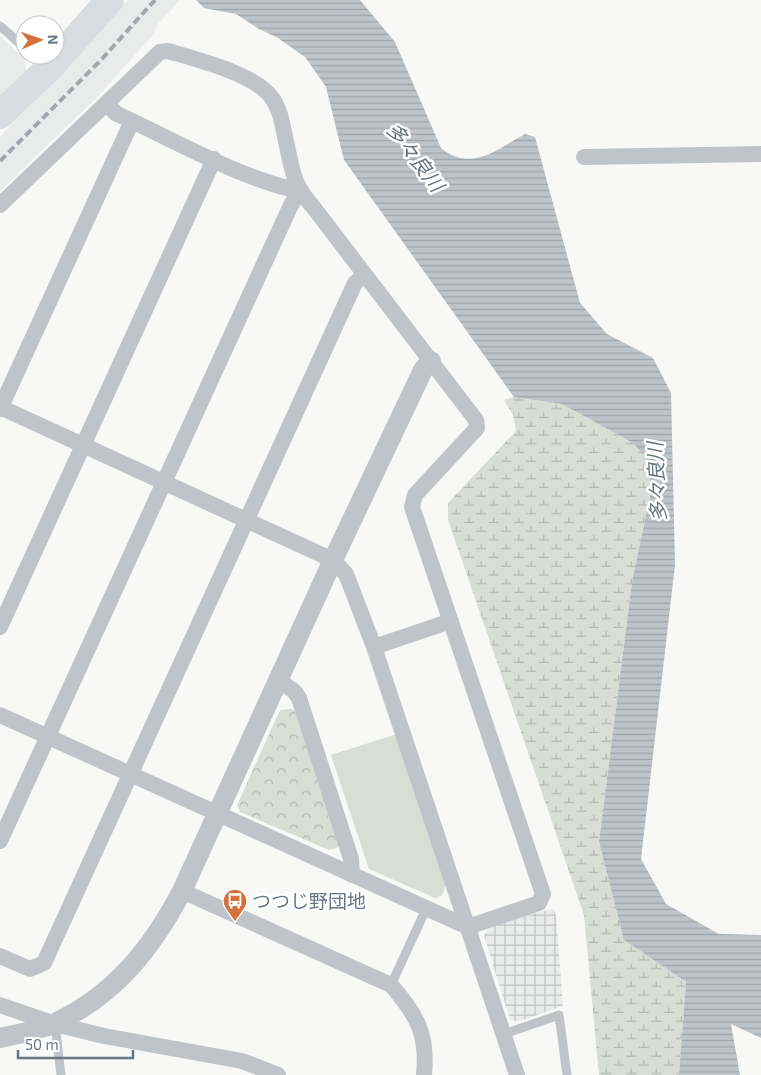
<svg xmlns="http://www.w3.org/2000/svg" width="761" height="1075" font-family="'Exo 2','Noto Sans JP',sans-serif">
<style>
.built{fill:#e9eaea}
.industrial{fill:url(#industrial-grid)}
.forest{fill:url(#forest-crowns)}
.wetland{fill:url(#wetland-marsh)}
.garden{fill:#d8ddd6}
.water{fill:url(#water-rules)}
.lines{fill:none;stroke-linecap:round;stroke-linejoin:round}
.service{stroke:#c0c4c8;stroke-width:9}
.minor{stroke:#c0c4c8;stroke-width:16}
.tertiary{stroke:#c0c4c8;stroke-width:20}
.trunk{stroke:#d8dbdf;stroke-width:28}
.rail{stroke:#a2a7ae;stroke-width:4;stroke-dasharray:8 4;stroke-linecap:butt}
.labels{text-anchor:middle;stroke-width:5;stroke-linejoin:round;paint-order:stroke}
.poi-label{font-size:19px;fill:#6a7685;stroke:#fff;text-anchor:start}
.water-label{font-size:20px;font-style:italic;fill:#667680;stroke:#fff}
</style>
<defs>
<pattern id="industrial-grid" width="8" height="8" patternUnits="userSpaceOnUse" patternTransform="scale(1.25)"><rect width="8" height="8" fill="#e9eaea"/><path d="M0 4h8M4 0v8" fill="none" stroke="#c1c2c3"/></pattern>
<pattern id="forest-crowns" width="20" height="18" patternUnits="userSpaceOnUse" patternTransform="scale(1.25)"><rect width="20" height="18" fill="#d8ddd6"/><path d="M2 6a3 3 0 1 1 6 0M12 15a3 3 0 1 1 6 0" fill="none" stroke="#b3b8b3"/></pattern>
<pattern id="wetland-marsh" width="20" height="14" patternUnits="userSpaceOnUse" patternTransform="scale(1.25)"><rect width="20" height="14" fill="#d8ddd6"/><path d="M1 5h8M5 5V1M11 12h8M15 12V8" fill="none" stroke="#b3b8b3"/></pattern>
<pattern id="water-rules" width="6" height="5" patternUnits="userSpaceOnUse" patternTransform="scale(1.25)"><rect width="6" height="5" fill="#bcc4ca"/><path d="M0 2.5h6" fill="none" stroke="#9da4aa"/></pattern>
</defs>
<rect width="100%" height="100%" fill="#f8f9f6"/>
<!-- built -->
<path class="built" d="M128,0h52l-22,24 -6,12 -54,60 -98,95v-54z
M0,36l24,22 2,13 -26,26z"/>
<!-- industrial -->
<path class="industrial" d="M553,908l3,7 7,91 -46,16 -7,-3 -26,-83 6,-9z"/>
<!-- forest -->
<path class="forest" d="M291,709l4,2 44,134 -2,3 -8,2 -89,-38 -3,-7 43,-95z"/>
<!-- wetland -->
<path class="wetland" d="M514,397l48,7 71,39 16,18 2,30 -19,91 -33,260 25,98 62,42 -7,93h-80l-15,-160 -136,-395v-17l68,-72 -3,-16 -9,-15z"/>
<!-- garden -->
<path class="garden" d="M397,734l49,150 -4,12 -7,2 -66,-29 -38,-114z"/>
<!-- water -->
<path class="water" d="M196,0h164l35,42 46,106c30,25 56,1 84,-14l10,3 45,166 27,31 46,24 18,35 4,172 -34,294 25,45 53,30 42,1v103l-30,-14 9,51h-61l7,-93 -62,-42 -25,-98 33,-260 19,-91 -2,-30 -16,-18 -71,-39 -48,-7 -170,-237 -18,-73 -21,-30 -27,-19 -19,-9 -23,-15 -32,-6z"/>
<g class="lines">
<!-- service -->
<path class="service" d="M0,26l25,22
M33,55l14,11
M391,985l35,-76
M55,1024l6,51
M504,1034l55,-19 8,60"/>
<!-- minor -->
<path class="minor" d="M584,157l177,-3
M0,205l160,-153 8,-1c27,8 88,23 104,47 10,14 11,32 15,48 6,28 7,40 27,62l162,212 1,8 -62,67 -3,12 131,387 -4,9 -71,24 -468,-212
M0,407l333,153 13,14 28,73 143,428
M0,409l132,-288
M0,627l214,-468
M374,647l77,-26
M278,680l16,11 5,7 52,161 1,16
M0,841l290,-634 9,-16c-60,-13 -125,-51 -182,-77l-11,-10
M182,891l209,94c26,30 37,49 33,90
M0,956l30,13 14,-6 311,-680 10,-8
M0,1005l55,19 49,12 138,25 36,14"/>
<!-- tertiary -->
<path class="tertiary" d="M0,1038c18,-4 38,-7 55,-15 60,-28 97,-75 127,-132l151,-331 90,-190 8,-9"/>
<!-- trunk -->
<path class="trunk" d="M0,115l49,-47 61,-68"/>
<!-- rail -->
<path class="rail" d="M0,161l101,-101 54,-60"/>
</g>
<!-- icons -->
<defs>
<symbol id="bus-pin" viewBox="-11 -11 22 30"><path d="M0 17L-7.5 6A9.5 9.5 0 1 1 7.5 6Z" fill="#d5703a" stroke="#fff"/><path d="M-5-6H5V4H4V6H2V4H-2V6H-4V4H-5ZM-3.5-4V0h7V-4ZM-3.5 1.2v1.5H-2V1.2ZM2 1.2v1.5H3.5V1.2Z" fill="#fff"/></symbol>
</defs>
<g fill-rule="evenodd">
<use href="#bus-pin" x="221" y="887" width="28" height="38"/>
</g>
<g class="labels">
<!-- poi labels -->
<g class="poi-label">
<text x="252" y="908">つつじ野団地</text>
</g>
<!-- water labels -->
<g class="water-label">
<text transform="translate(415 157) rotate(53)" y="7">多々良川</text>
<text transform="translate(657 482) rotate(-93)" y="7">多々良川</text>
</g>
</g>
<!-- north arrow -->
<g transform="translate(40 40) rotate(88)"><circle r="24" fill="#ffffff" stroke="#c3c8ce"/>
<path d="M0-4L9 19L0 12L-9 19Z" fill="#d5703a"/>
<text y="-8" font-size="14" font-weight="bold" text-anchor="middle" fill="#6a7685">N</text>
</g>
<!-- scale -->
<path d="M18 1050v8h115v-8" fill="none" stroke="#6a7685" stroke-width="2.5"/>
<text x="25" y="1050" font-size="15" fill="#6a7685" stroke="#ffffff" stroke-width="4" paint-order="stroke">50 m</text>
</svg>
